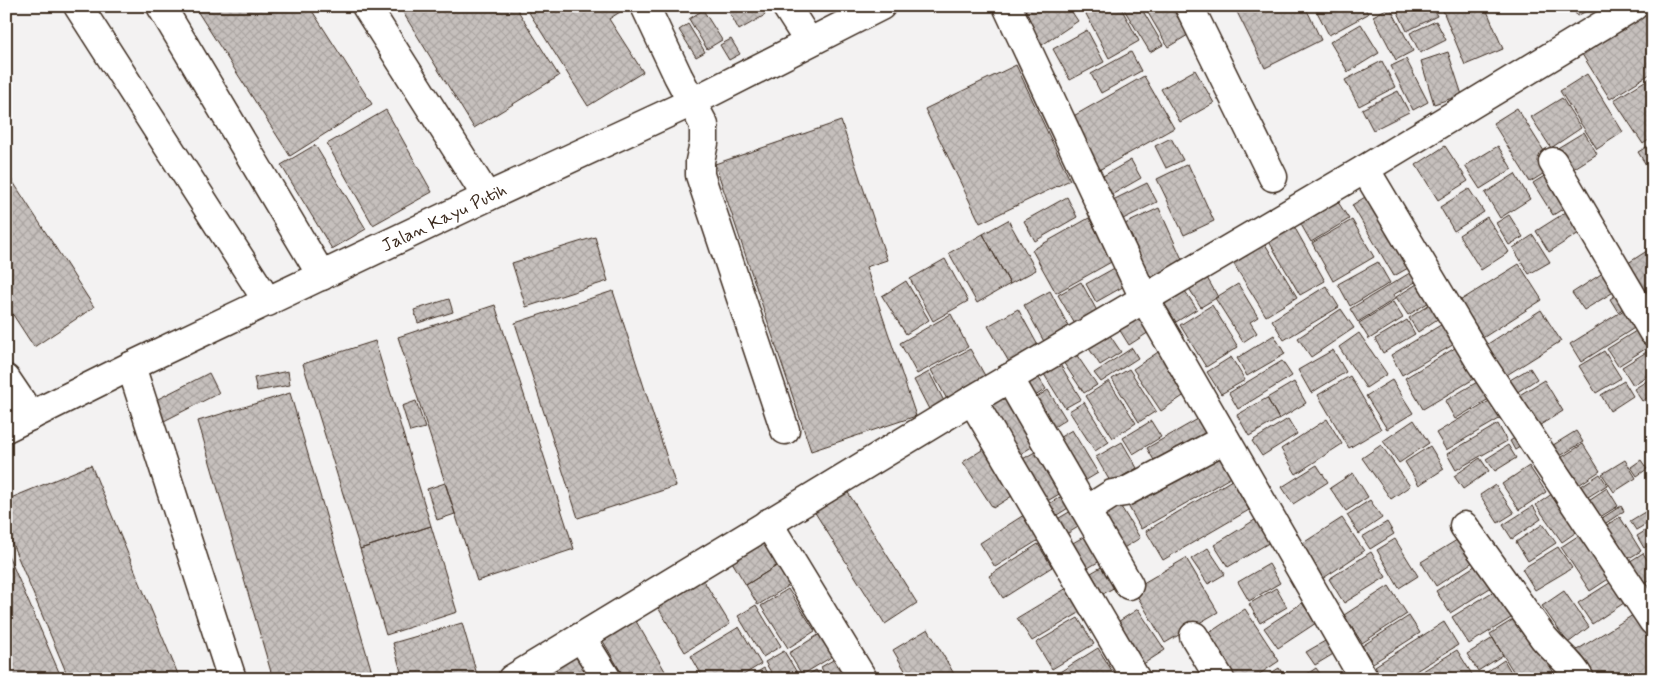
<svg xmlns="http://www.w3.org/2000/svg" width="1659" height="685" font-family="Mynerve,sans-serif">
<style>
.building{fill:url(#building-cross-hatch);stroke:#3b2a1e}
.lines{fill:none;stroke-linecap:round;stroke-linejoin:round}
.minor-casing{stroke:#3b2a1e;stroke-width:31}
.minor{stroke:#fff;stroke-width:28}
.labels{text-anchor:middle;stroke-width:4;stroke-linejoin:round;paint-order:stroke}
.street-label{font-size:18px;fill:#3b2a1e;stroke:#fff}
</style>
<defs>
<pattern id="building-cross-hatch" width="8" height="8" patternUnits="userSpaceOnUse" patternTransform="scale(1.25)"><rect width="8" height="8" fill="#c6c0bd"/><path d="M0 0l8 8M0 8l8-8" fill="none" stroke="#aba5a2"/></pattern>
</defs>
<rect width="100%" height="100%" fill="#f3f2f2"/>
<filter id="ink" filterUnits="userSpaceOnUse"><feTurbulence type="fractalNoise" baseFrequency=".02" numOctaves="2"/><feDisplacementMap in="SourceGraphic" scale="10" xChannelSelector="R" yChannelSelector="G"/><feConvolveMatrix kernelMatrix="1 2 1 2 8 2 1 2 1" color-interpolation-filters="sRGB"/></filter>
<g filter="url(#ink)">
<!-- building -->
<path class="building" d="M194,6h115l63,98 -82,52z
M399,6h116l44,70 -85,52z
M525,6h91l4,6 -11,7 34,53 -55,34z
M726,6h34l5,9 -26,15z
M1032,6h36l10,15 -39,26 -22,-31z
M1096,6h24l19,35 -30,17 -24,-46z
M1122,6h18l23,39 -13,7z
M1144,6h27l17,29 -20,12z
M1234,6h71l16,34 -56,28z
M1319,6h45l4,8 -39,21 -14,-27z
M1395,6h37l5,10 -30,15z
M1441,6h44l18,43 -38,16z
M1572,6h24l-19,10z
M1390,7l23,44 -17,9 -23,-44z
M1648,9l5,8v55l-43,27 -30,-48z
M703,10l19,30 -15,9 -18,-30z
M1436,21l10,19 -26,13 -10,-20z
M688,24l17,28 -9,5 -17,-27z
M1361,24l18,29 -31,19 -18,-30z
M1087,30l17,32 -34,18 -17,-31z
M731,39l9,15 -11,6 -9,-15z
M1131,52l10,19 -40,22 -10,-19z
M1448,52l14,43 -28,9 -13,-43z
M1406,59l22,43 -15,8 -22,-44z
M1382,61l13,26 -36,19 -14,-26z
M1016,65l54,115 -90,43 -55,-114z
M1195,70l19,33 -34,19 -19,-33z
M1587,74l36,58 -26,17 -37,-58z
M1144,76l30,52 -75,42 -29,-52z
M1653,76v61l-10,7 -29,-44z
M1398,91l11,21 -36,18 -11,-21z
M1562,98l19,30 -30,20 -20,-31z
M1517,108l37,59 -24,15 -37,-59z
M386,110l46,82 -59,33 -46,-81z
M841,121l46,139 -21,7 50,149 -105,35 -96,-287z
M1584,132l13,22 -32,20 -14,-22z
M1171,138l12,22 -17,8 -11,-22z
M1653,143v33l-15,-24z
M315,145l51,84 -34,20 -51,-84z
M1445,146l23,35 -30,19 -22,-35z
M1498,146l14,23 -32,20 -15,-23z
M1131,160l10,18 -35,20 -10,-18z
M1188,164l26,57 -30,14 -27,-56z
M1554,170l20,32 -21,13 -20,-32z
M6,171l88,136 -60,40 -28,-43z
M1515,174l15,25 -30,19 -15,-25z
M1147,183l10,19 -38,19 -10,-19z
M1469,189l15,23 -30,19 -14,-24z
M1375,191l42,72 -23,13 -42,-71z
M1067,197l10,20 -42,24 -11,-20z
M1336,199l13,20 -38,23 -12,-21z
M1574,207l13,21 -38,24 -13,-21z
M1159,208l26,58 -33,15 -27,-57z
M1509,215l14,22 -14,8 -13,-22z
M1487,217l22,35 -28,18 -22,-35z
M1089,218l24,43 -57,32 -24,-43z
M1008,220l28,50 -26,14 -27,-50z
M1352,220l22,37 -41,24 -21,-38z
M1292,223l33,58 -25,14 -33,-57z
M983,234l27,50 -33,19 -28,-50z
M1533,235l17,27 -21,12 -16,-26z
M595,237l13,44 -82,26 -14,-44z
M1262,239l35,58 -31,19 -36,-58z
M1653,247v40l-10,6 -18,-28z
M945,259l23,42 -35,20 -23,-42z
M1378,262l12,21 -40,23 -12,-22z
M1519,264l23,36 -61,39 -23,-37z
M1118,266l10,18 -32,18 -10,-18z
M1418,268l6,9 -31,18 2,4 -37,23 -8,-13z
M1609,269l11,19 -36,22 -12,-17z
M1206,276l12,21 -17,10 -13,-20z
M1425,279l11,19 -28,17 -12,-18z
M906,281l23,39 -23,14 -24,-38z
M1081,282l20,36 -22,13 -21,-36z
M1238,284l20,33 -8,5 7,11 -14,9 -28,-44z
M1326,286l13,21 -55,33 -12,-20z
M613,291l63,195 -98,32 -63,-195z
M1050,291l22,42 -25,14 -23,-42z
M1185,291l12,18 -21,13 -12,-19z
M1621,292l8,13 -11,7 -8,-13z
M449,299l4,13 -35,11 -4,-13z
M1436,300l9,14 -27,18 -9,-14z
M1393,302l10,16 -34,21 -10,-16z
M495,305l79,244 -97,32 -79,-244z
M1212,305l26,42 -32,20 -26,-42z
M1627,308l12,17 -58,37 -11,-18z
M1018,309l23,42 -29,16 -24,-41z
M1341,309l13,19 -43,29 -13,-19z
M1541,310l20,31 -59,37 -19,-31z
M1147,312l10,15 -28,18 -10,-16z
M951,314l17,33 -51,27 -17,-31z
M1407,320l8,14 -32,19 -8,-14z
M1449,320l12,20 -59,35 -11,-20z
M1644,326l9,18 -35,22 -11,-17z
M1359,333l28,41 -21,14 -27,-41z
M1109,334l12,18 -21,13 -12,-18z
M1274,335l11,19 -38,22 -10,-18z
M375,341l56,185 -71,23 -57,-185z
M1460,345l19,31 -56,33 -18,-31z
M1132,348l6,10 -37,24 -7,-9z
M1164,348l28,42 -31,21 -28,-42z
M1653,348v24l-20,13 -11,-18z
M970,349l18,32 -39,22 -18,-33z
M1333,350l13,22 -35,21 -13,-23z
M1604,351l17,27 -25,15 -17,-27z
M1076,354l21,31 -13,8 -21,-31z
M1231,357l14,23 -24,14 -14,-22z
M1058,361l23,38 -16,9 -23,-37z
M1282,361l10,15 -54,33 -9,-16z
M1530,368l7,11 -24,16 -8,-12z
M1129,369l27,42 -17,11 -27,-43z
M288,371l2,14 -33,6 -3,-13z
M929,372l17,33 -15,8 -17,-33z
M1035,372l11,17 -20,13 -11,-17z
M209,373l10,20 -55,28 -10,-20z
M1350,376l31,53 -32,19 -31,-53z
M1653,377v17l-11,7 -8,-12z
M1484,378l10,18 -39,23 -10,-18z
M1392,380l21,33 -26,16 -21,-33z
M1544,380l19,31 -31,19 -19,-31z
M1109,381l27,42 -23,15 -27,-42z
M1624,381l9,15 -23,15 -9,-16z
M1294,382l12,21 -27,16 -12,-21z
M1048,390l18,29 -21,14 -19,-29z
M290,393l84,286h-101l-75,-258z
M1009,393l29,50 -27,17 -29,-50z
M1496,397l10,18 -60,35 -10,-17z
M1267,398l12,21 -30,17 -12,-21z
M416,401l9,27 -15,4 -8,-26z
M1084,402l25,40 -14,9 -26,-40z
M1205,415l13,22 -58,34 -13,-23z
M1288,419l9,15 -35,22 -10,-15z
M1327,419l15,25 -46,30 -15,-25z
M1414,420l15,23 -30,20 -16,-22z
M1151,421l10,16 -28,17 -10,-16z
M1498,424l9,17 -51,29 -9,-16z
M1072,430l26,43 -20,12 -26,-43z
M1576,431l7,11 -31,19 -7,-11z
M1522,433l6,9 -13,8 -5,-9z
M1122,442l15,26 -26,15 -15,-26z
M1583,444l17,27 -29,19 -17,-28z
M990,445l30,46 -27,17 -30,-46z
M1381,445l29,41 -19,13 -29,-41z
M1508,445l8,13 -21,13 -9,-12z
M1218,446l17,29 -94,54 -16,-29z
M1430,446l14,23 -25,16 -14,-23z
M1040,449l26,41 -27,16 -25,-42z
M1480,458l9,13 -26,18 -9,-13z
M1625,460l11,18 -22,14 -12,-18z
M1641,460l6,9 -10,7 -6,-9z
M91,465l89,214h-111l-63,-150v-29z
M1317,465l11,17 -35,22 -11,-17z
M1529,466l17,26 -27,18 -17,-26z
M1353,473l15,24 -22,14 -16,-23z
M1600,474l7,11 -30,19 -7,-11z
M1232,480l17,30 -86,50 -17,-29z
M445,483l10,31 -18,6 -10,-31z
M1495,485l19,28 -16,10 -18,-28z
M1607,488l11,18 -26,16 -11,-17z
M1559,489l26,37 -23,16 -26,-37z
M847,491l70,112 -32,21 -71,-113z
M1067,493l6,12 -24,15 -7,-12z
M1115,497l25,41 -23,14 -25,-41z
M1370,500l12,18 -23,16 -12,-19z
M1533,506l8,13 -29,20 -9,-14z
M1621,506l3,5 -27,18 -3,-6z
M1653,507v13l-17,10 -6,-9z
M1076,508l9,15 -27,16 -9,-15z
M1027,513l15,25 -47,29 -15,-24z
M1620,517l21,34 -22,13 -21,-34z
M1258,518l14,23 -44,26 -14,-22z
M1342,518l22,33 -42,28 -22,-34z
M1387,522l7,12 -24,15 -8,-12z
M1543,524l13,19 -28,18 -12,-19z
M431,526l26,86 -71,23 -26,-86z
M1653,526v16l-9,6 -7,-12z
M1587,530l29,44 -26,17 -29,-44z
M769,532l17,28 -40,25 -17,-28z
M1092,532l15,25 -28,16 -15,-25z
M1465,535l14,23 -43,28 -15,-24z
M1395,539l23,37 -19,12 -22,-38z
M1038,544l14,23 -49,31 -14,-22z
M1558,547l14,21 -37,22 -13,-21z
M1208,548l17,26 -17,10 -17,-25z
M6,550l56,129h-56z
M1371,552l15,25 -42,26 -15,-24z
M1643,553l10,16v8l-19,12 -13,-22z
M1186,558l32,54 -53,31 -32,-54z
M786,560l12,20 -40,25 -12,-20z
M1484,560l14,23 -48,30 -14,-22z
M1110,562l12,21 -19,11 -12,-21z
M1269,564l11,19 -31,18 -11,-19z
M699,573l31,51 -45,28 -31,-51z
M1616,579l14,20 -38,25 -14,-21z
M1072,585l14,24 -54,32 -15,-23z
M1389,586l18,28 -45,29 -18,-28z
M1502,586l17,27 -50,31 -17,-27z
M1276,588l11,19 -27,16 -11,-19z
M788,589l27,42 -27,17 -27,-42z
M1564,591l25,36 -21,16 -26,-37z
M1302,603l14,20 -38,25 -14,-20z
M756,605l25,41 -18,11 -25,-41z
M1138,609l27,41 -28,18 -27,-41z
M1245,609l34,52 -27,18h-18l-28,-44z
M1633,615l20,32v26l-9,6h-56l-16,-26z
M633,616l32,55 -14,8h-26l-25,-43z
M1409,616l11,17 -47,30 -11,-17z
M1519,616l35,57 -9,6h-27l-28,-45z
M1078,618l16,26 -42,25 -16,-26z
M1444,622l14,23 -55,34h-20l-8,-13z
M462,623l16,55 -75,1 -10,-36z
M739,627l22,37 -24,15h-33l-13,-23z
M828,629l13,22 -39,24 -13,-22z
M928,629l29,50h-47l-17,-29z
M1332,637l8,13 -25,15 -9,-13z
M1493,638l10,17 -25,16 -11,-17z
M1098,648l19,31h-60l-2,-4z
M1457,650l18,29h-65z
M576,651l16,28h-34l-8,-13z
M784,651l15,25 -5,3h-19l-10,-17z
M840,656l11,19 -6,4h-18l-6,-12z
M1504,660l11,19h-32l-2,-3z
M545,666l8,13h-28z
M764,668l6,11h-24z
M1279,668l7,11h-24z
M1316,668l8,11h-24z
M816,670l6,9h-18v-2z"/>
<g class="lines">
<defs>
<g id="minor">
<path d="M78,6l190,296"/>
<path d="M161,6l161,270"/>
<path d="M366,6l121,191"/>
<path d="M645,6l33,70 26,49v18l-4,18v14l85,255"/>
<path d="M786,6l23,36"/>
<path d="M1007,6l137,292 220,381"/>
<path d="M1189,6l84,171"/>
<path d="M1553,162l100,170"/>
<path d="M1365,169l116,194 172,258"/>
<path d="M131,366l101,313"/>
<path d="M1009,378l120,207"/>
<path d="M6,379l25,37"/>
<path d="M972,400l164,279"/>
<path id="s1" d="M6,428l125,-62 356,-169 205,-95 189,-96"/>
<path d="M1087,510l25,-16 13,-2 100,-53"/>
<path d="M768,523l95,156"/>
<path d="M1464,526l79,111c12,15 28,25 37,42"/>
<path d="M1194,636l26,43"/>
<path d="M581,637l26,42"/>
<path d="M512,679l460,-279 393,-231 269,-163"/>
</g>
</defs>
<!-- minor casing -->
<use href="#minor" class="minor-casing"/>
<!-- minor -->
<use href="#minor" class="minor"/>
</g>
</g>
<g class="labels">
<!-- street labels -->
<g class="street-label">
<text dy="6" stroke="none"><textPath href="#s1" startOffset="486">Jalan Kayu Putih</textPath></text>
</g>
</g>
<!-- margin -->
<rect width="1659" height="685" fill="none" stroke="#fff" stroke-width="25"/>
<rect x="12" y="12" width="1634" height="660" fill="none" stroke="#3b2a1e" stroke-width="2" filter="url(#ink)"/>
</svg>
